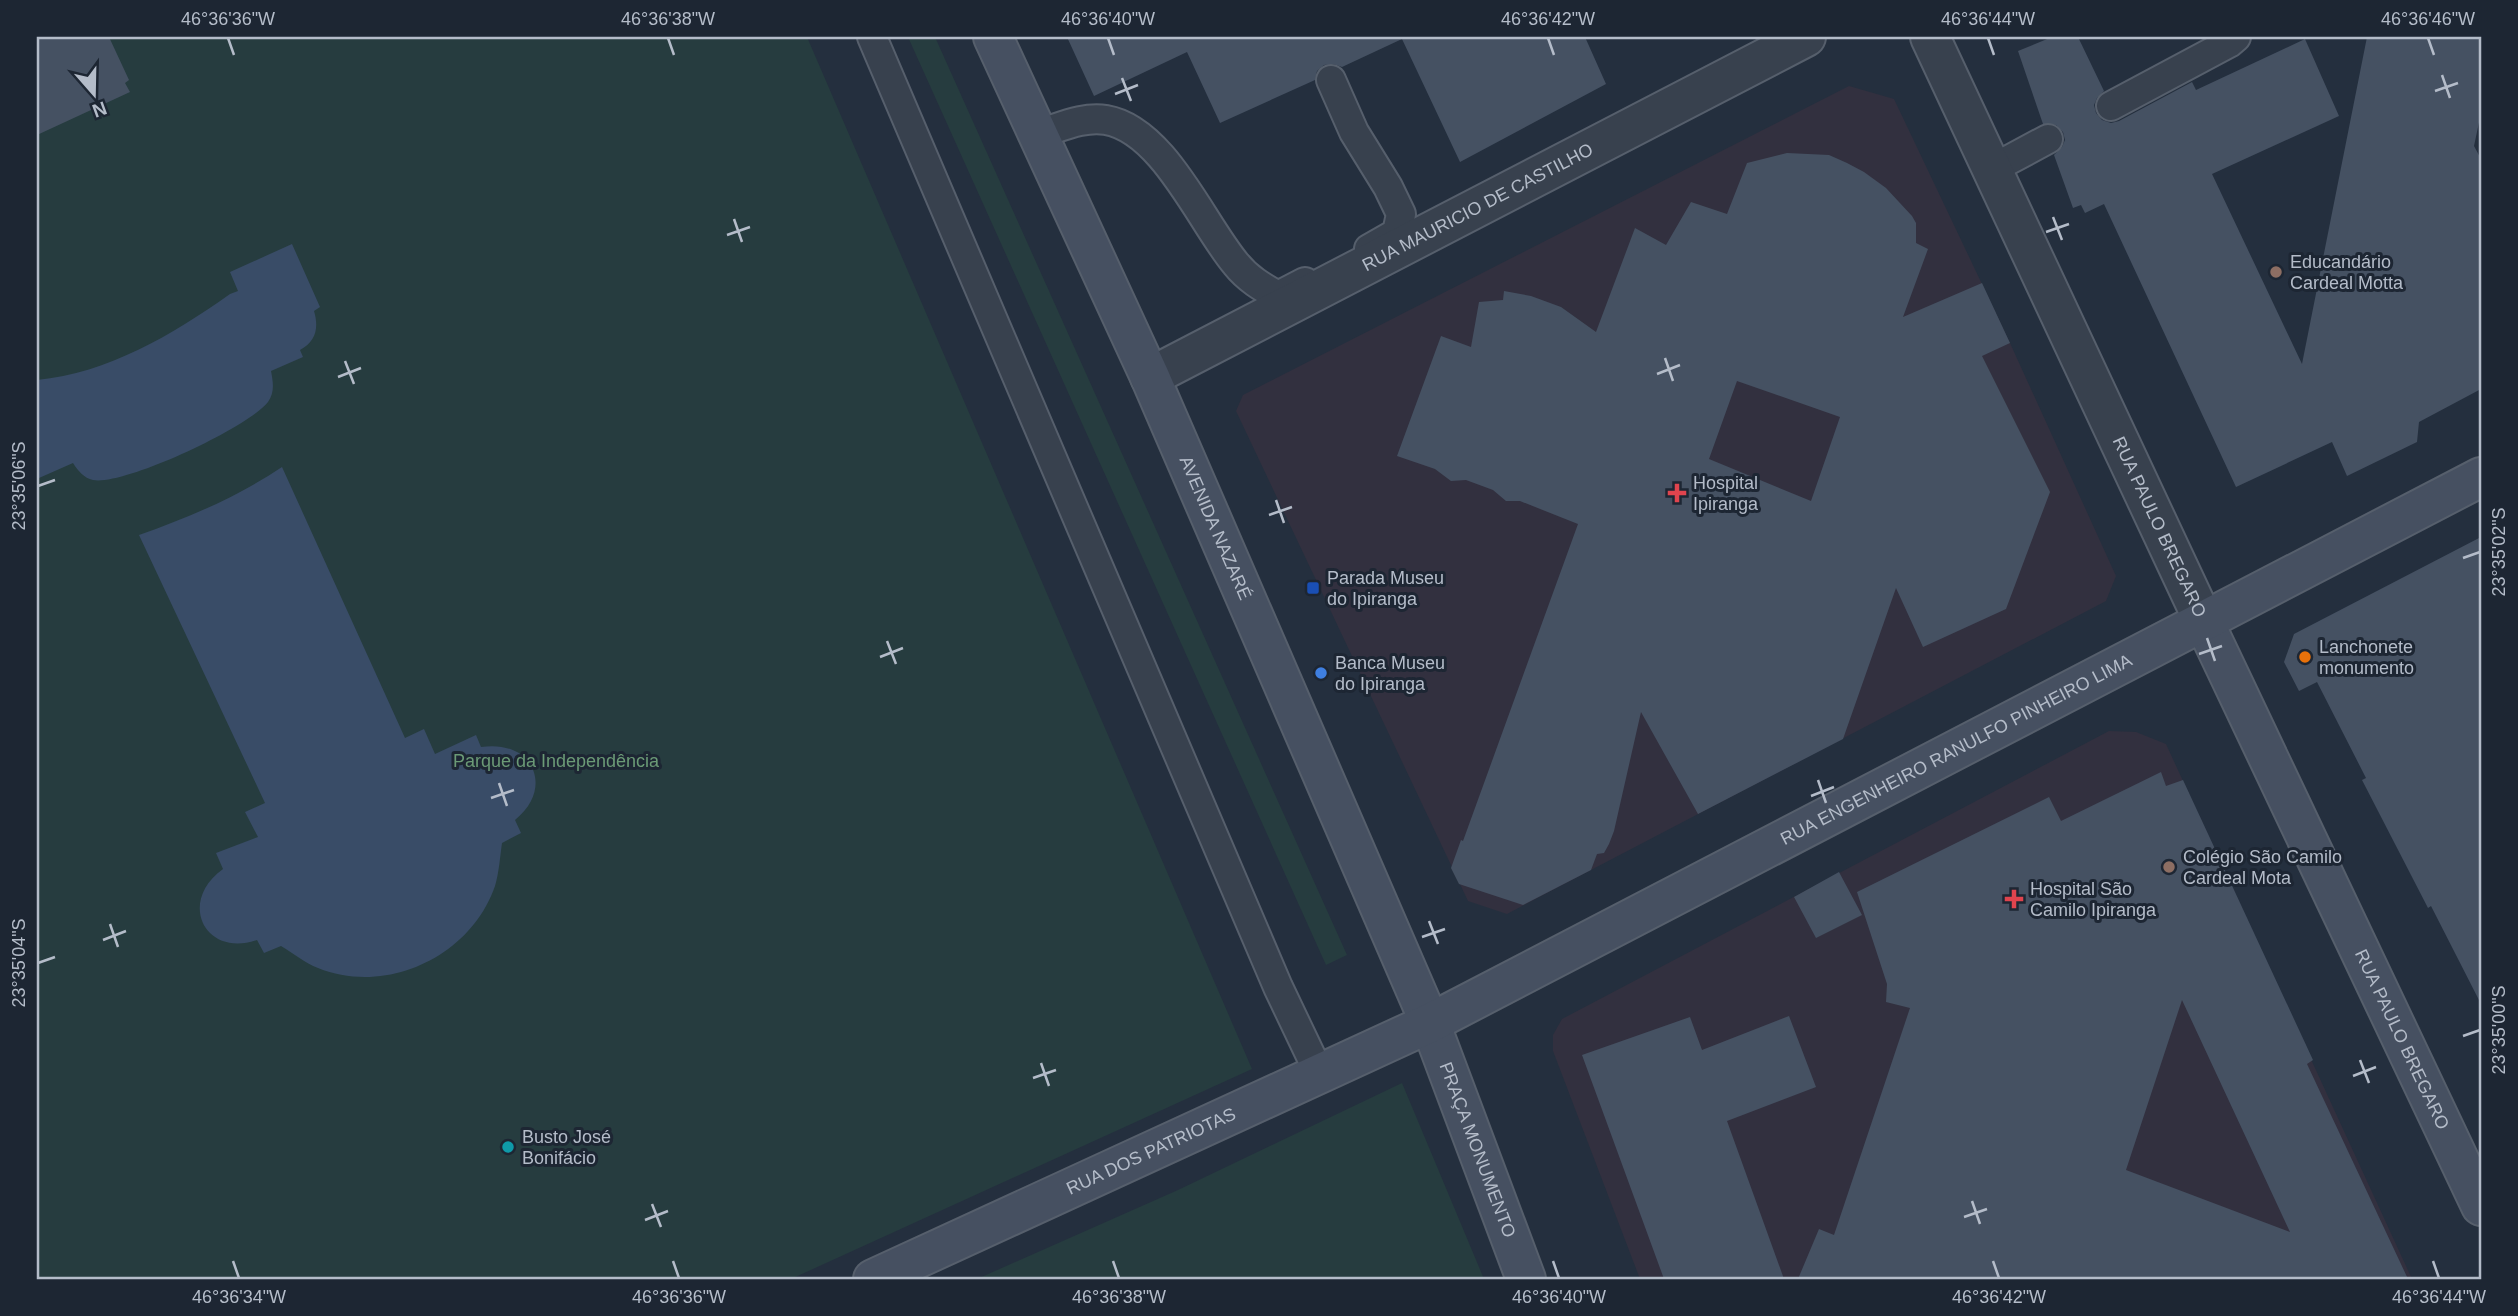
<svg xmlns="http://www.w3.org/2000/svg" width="2518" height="1316" font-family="Arial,sans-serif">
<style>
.medical{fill:#32303f}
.green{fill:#263c3f}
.water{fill:#394c67}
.building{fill:#455162;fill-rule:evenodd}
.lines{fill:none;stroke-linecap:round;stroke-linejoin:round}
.lane-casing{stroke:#565f6c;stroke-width:32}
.street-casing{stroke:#565f6c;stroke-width:42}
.secondary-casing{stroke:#565f6c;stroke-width:42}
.lane{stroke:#38414e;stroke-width:28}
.street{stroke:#38414e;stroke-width:38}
.secondary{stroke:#465061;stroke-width:38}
.ticks{fill:none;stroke:#b4bcc9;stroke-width:2.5}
.education-dot{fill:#8d6e63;stroke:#1d2633;stroke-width:2.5}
.health-dot{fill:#e0444e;stroke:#1d2633;stroke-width:2.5}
.transit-dot{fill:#1a4fb4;stroke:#1d2633;stroke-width:2.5}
.food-dot{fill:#e8710a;stroke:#1d2633;stroke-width:2.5}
.shop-dot{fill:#3f7fe0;stroke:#1d2633;stroke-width:2.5}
.culture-dot{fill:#0f9aa8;stroke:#1d2633;stroke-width:2.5}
.labels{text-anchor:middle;stroke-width:6;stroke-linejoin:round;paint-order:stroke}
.street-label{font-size:18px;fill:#b4bcc9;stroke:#1d2633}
.poi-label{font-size:18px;fill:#b4bcc9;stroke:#1d2633;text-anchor:start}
.park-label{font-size:18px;fill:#6b9a76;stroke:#1d2633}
.neatline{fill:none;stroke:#b4bcc9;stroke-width:2.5}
.ticks-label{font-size:18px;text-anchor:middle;fill:#b4bcc9}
</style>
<rect width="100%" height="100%" fill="#242f3e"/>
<!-- medical -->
<path class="medical" d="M1849,86l45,13 116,244 106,233 -10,25 -599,313 -39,-13 -232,-490 7,-16z
M2109,731l27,1 30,12 246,535h-772l-87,-228v-16l9,-16z"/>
<!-- green -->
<path class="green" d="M37,37h770l445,1032 -461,210h-754z
M908,37h27l412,918 -21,10z
M1402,1083l82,196h-507l201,-89z"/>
<!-- water -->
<path class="water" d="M292,244l28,63 -6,4c5,17 2,30 -14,39l3,7 -32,14c2,11 4,21 -3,31 -19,25 -144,84 -175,78 -9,-2 -15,-9 -20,-17l-34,15 -2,-7v-91c71,-7 135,-45 193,-86l8,-3 -8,-19z
M282,467l123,271 19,-9 11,25 41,-19 5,12c52,-8 74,41 34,73l6,13 -19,10c-2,14 -3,30 -7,43 -24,70 -108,110 -177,82 -13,-5 -25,-15 -37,-22l-17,7 -7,-13c-52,18 -80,-38 -34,-71l-7,-16 42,-16 -13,-25 20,-9 -126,-268c51,-18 98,-38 143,-68z"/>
<!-- building -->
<path class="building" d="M37,37h72l20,43 -4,3 5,9 -93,43z
M1067,37h518l21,47 -146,78 -58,-123 -60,28 -9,-3 -9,1 -7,6 -2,9 -95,43 -33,-71 -93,44z
M2052,37h26l26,54 -7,7 -3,7 2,8 6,7 9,3 8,-2 73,-39 4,8 109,-51 34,77 -127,58 90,190 65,-327h114v76l-7,33 7,13v230l-62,33 -2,20 -70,34 -15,-34 -96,45 -132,-283 -19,9 -4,-8 -8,3 -19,-53 8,-8 3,-7 -2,-8 -7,-7 -13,-1 -25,-73z
M1787,153l42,2 18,8 17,9 22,16 26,28 4,7v20l12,6 -25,68 79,-34 28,60 -28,13 68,136 -44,117 -83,38 -27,-59 -53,151 -145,75 -57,-102 -27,119 -5,13 -5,9 -7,1 -6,16 -68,35 -64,-21 -8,-16 10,-28 2,1 115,-317 -58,-23h-14l-13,-11 -27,-10 -15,1 -16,-12 -38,-13 44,-120 30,11 8,-45 24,-2 1,-9 27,5 30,11 35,25 39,-104 31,17 25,-43 36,12 20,-51zM1737,381l103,36 -29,84 -102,-42z
M2481,537v467l-50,-98 -3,2 -66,-128 4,-2 -49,-96 -18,9 -15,-29 10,-28z
M2161,772l5,14 17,-6 130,280 -6,4 101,215h-610l21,-50 15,6 76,-227 -24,-6 1,-18 -30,-92 192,-95 12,24zM2182,1000l108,232 -164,-62z
M1839,872l23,43 -46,23 -22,-41z
M1789,1016l27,71 -89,34 57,158h-120l-82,-224 108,-38 12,33z"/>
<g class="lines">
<defs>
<path id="lane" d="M872,37l406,950 41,86
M1331,80l23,52 34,55 13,27 -4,19 -28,16
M2111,106l118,-63 7,-6
M1038,134c21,-6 45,-18 68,-14 58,10 96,104 130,144 12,15 26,23 42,32l27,-14
M1992,169l56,-30"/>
<g id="street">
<path id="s1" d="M1930,37l274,585"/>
<path id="s2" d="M1150,377l656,-340"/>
</g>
<g id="secondary">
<path id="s3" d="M993,37l157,340 280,646 96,256"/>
<path id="s4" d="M2204,622l277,584"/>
<path id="s5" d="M873,1279l557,-256 1051,-546"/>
</g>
</defs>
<!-- lane casing -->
<use href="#lane" class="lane-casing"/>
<!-- street casing -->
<use href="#street" class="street-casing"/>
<!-- secondary casing -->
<use href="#secondary" class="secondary-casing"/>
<!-- lane -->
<use href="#lane" class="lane"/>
<!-- street -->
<use href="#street" class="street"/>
<!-- secondary -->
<use href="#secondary" class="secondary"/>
</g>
<!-- ticks -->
<path class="ticks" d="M228,38l6,17M668,38l6,17M1108,38l6,17M1548,38l6,17M1988,38l6,17M2428,38l6,17M2442,75l8,23M1122,78l9,23M2435,91l23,-8M1115,94l23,-9M2053,217l9,23M734,219l8,23M2046,232l23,-8M727,235l23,-8M1665,358l8,23M345,361l9,23M1657,374l23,-9M338,377l23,-9M38,486l17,-6M1276,500l8,23M1269,515l23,-8M2463,558l17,-6M2207,638l8,23M887,641l9,23M2199,654l23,-8M880,657l23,-9M1818,780l8,23M499,783l8,23M1811,796l23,-9M491,798l23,-8M1429,921l9,23M110,924l8,23M1422,937l23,-8M103,940l23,-9M38,963l17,-6M2463,1036l17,-6M2360,1060l9,23M1041,1063l8,23M2353,1076l23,-9M1033,1078l23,-8M1972,1201l8,23M652,1204l9,23M1964,1217l23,-8M645,1220l23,-9M233,1261l6,17M673,1261l6,17M1113,1261l6,17M1553,1261l6,17M1993,1261l6,17M2433,1261l6,17"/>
<!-- markers -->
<g class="education-dot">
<circle cx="2276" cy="272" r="7"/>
<circle cx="2169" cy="867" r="7"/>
</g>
<g class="health-dot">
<path d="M1673.5 482.5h7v7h7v7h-7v7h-7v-7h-7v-7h7z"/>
<path d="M2010.5 888.5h7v7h7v7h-7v7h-7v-7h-7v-7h7z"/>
</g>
<rect class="transit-dot" x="1306" y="581" width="14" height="14" rx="3.5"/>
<circle class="food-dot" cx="2305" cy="657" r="7"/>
<circle class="shop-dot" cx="1321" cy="673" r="7"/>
<circle class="culture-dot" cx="508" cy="1147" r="7"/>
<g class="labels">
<!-- street labels -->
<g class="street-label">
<text dy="6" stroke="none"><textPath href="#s2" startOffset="369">RUA MAURICIO DE CASTILHO</textPath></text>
<text dy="6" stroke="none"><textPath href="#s1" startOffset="541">RUA PAULO BREGARO</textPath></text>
<text dy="6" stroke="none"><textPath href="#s3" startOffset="539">AVENIDA NAZARÉ</textPath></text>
<text dy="6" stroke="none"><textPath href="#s5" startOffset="1206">RUA ENGENHEIRO RANULFO PINHEIRO LIMA</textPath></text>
<text dy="6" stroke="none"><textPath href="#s4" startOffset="462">RUA PAULO BREGARO</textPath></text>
<text dy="6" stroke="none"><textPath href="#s5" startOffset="306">RUA DOS PATRIOTAS</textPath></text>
<text dy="6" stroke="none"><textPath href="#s3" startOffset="1214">PRAÇA MONUMENTO</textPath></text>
</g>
<!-- poi labels -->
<g class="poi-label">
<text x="2290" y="268">Educandário<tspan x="2290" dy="21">Cardeal Motta</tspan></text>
<text x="1693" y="489">Hospital<tspan x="1693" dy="21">Ipiranga</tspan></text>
<text x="1327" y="584">Parada Museu<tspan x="1327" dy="21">do Ipiranga</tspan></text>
<text x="2319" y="653">Lanchonete<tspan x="2319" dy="21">monumento</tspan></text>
<text x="1335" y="669">Banca Museu<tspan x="1335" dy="21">do Ipiranga</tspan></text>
<text x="2183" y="863">Colégio São Camilo<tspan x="2183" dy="21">Cardeal Mota</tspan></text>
<text x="2030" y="895">Hospital São<tspan x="2030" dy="21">Camilo Ipiranga</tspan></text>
<text x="522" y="1143">Busto José<tspan x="522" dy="21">Bonifácio</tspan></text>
</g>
<!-- park labels -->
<g class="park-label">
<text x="556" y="767">Parque da Independência</text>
</g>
</g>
<!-- border -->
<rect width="2518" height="1316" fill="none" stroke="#1d2633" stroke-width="77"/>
<!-- north arrow -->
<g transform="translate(94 94) rotate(160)" stroke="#1d2633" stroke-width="5" paint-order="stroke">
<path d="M0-5L12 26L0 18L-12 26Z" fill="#b4bcc9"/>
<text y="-10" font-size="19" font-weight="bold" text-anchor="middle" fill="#b4bcc9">N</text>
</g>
<rect x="38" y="38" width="2442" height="1240" class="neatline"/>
<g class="ticks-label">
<text x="228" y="25">46°36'36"W</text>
<text x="668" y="25">46°36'38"W</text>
<text x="1108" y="25">46°36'40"W</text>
<text x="1548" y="25">46°36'42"W</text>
<text x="1988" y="25">46°36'44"W</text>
<text x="2428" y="25">46°36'46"W</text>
<text transform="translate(19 486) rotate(-90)" y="6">23°35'06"S</text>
<text transform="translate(2499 552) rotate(-90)" y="6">23°35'02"S</text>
<text transform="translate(19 963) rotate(-90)" y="6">23°35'04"S</text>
<text transform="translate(2499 1030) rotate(-90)" y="6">23°35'00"S</text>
<text x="239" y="1303">46°36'34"W</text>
<text x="679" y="1303">46°36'36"W</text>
<text x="1119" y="1303">46°36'38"W</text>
<text x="1559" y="1303">46°36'40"W</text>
<text x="1999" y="1303">46°36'42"W</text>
<text x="2439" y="1303">46°36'44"W</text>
</g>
</svg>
